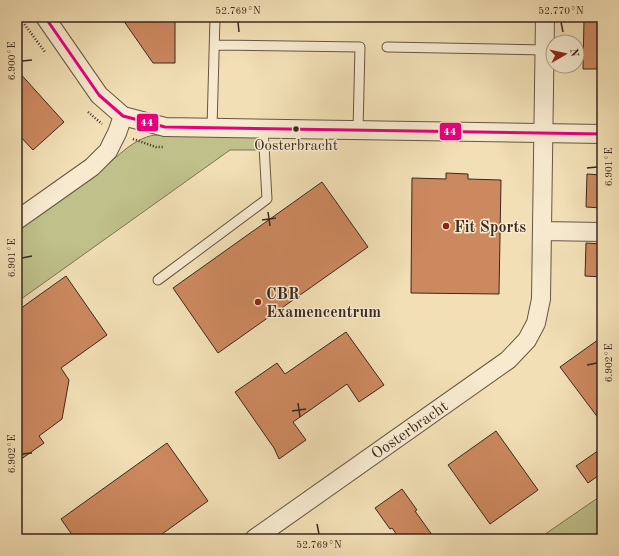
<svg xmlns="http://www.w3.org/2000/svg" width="619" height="556" font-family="'Old Standard TT',serif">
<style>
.green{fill:#bfc08a;stroke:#7c7454}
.building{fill:#cc885f;stroke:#39291f}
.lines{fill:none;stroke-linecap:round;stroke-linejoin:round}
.service-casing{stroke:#675644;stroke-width:11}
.minor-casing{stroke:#675644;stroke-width:20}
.path{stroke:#39291f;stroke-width:2.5;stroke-dasharray:1 2;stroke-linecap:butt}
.service{stroke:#f7eacf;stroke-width:9}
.minor{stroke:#f7eacf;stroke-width:18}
.bus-1-casing{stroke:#f7eacf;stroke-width:6}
.bus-1{stroke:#e5007d;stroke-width:3}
.ticks{fill:none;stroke:#39291f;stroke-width:1.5}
.bus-dot{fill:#39291f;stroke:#f7eacf;stroke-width:1.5}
.poi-dot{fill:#8f2418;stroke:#f7eacf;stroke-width:1.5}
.labels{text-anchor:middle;stroke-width:3;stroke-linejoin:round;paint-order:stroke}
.bus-label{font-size:15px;fill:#39291f;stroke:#f7eacf}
.poi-label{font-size:16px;font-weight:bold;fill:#39291f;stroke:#f7eacf;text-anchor:start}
.street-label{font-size:16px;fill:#39291f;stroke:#f7eacf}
.line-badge{stroke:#f7eacf;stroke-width:1.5}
.badge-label{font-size:11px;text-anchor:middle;font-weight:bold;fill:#fff}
.neatline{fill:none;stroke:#39291f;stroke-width:1.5}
.ticks-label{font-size:10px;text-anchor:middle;fill:#39291f}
</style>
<rect width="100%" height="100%" fill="#f2dfb5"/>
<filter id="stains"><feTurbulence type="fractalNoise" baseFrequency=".005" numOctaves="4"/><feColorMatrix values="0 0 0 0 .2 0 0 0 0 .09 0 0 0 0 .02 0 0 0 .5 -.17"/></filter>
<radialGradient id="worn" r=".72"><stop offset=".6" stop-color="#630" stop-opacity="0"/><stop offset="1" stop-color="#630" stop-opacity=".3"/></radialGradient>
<!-- green -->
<path class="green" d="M155,135l102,2 1,13h-28l-213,152v-72c27,-19 54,-37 80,-57 17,-12 35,-35 58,-38z
M602,495v44h-64z"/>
<!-- building -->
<path class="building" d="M121,17h54v46h-22z
M584,19l18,1v49h-19z
M17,70l47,52 -31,28 -16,-17z
M446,173l22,1v5l33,1 -2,114 -88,-1 1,-115 34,1z
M587,174l15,1v33l-16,-1z
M322,182l46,65 -150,106 -45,-65z
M586,243l16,1v33l-17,-1z
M66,276l41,59 -46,33 8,12 -7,39 -23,17 5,7 -27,19v-151z
M346,332l38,53 -25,17 -12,-18 -54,38 13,18 -27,19 -5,-11 -39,-56 42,-29 8,11z
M602,337v86l-42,-56z
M496,431l42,59 -48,34 -42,-59z
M167,443l41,58 -53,38h-80l-14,-20z
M602,448v25l-14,10 -12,-17z
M402,489l15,21 -2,1 20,28h-35l-8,-11 -2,1 -15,-21z"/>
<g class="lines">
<defs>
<path id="service" d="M215,45l145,2 -2,83
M387,47l158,3
M212,128l3,-111
M158,280l109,-81 -4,-71"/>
<path id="minor" d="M45,17l54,78 24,21 42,11 437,7
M17,220l75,-53 16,-16 9,-18 6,-17
M542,231l60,1
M254,539l254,-179 19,-20 9,-17 5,-24 4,-282"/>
</defs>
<!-- service casing -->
<use href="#service" class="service-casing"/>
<!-- minor casing -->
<use href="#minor" class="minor-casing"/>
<!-- path -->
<path class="path" d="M19,17l26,35
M88,112l14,12
M133,139l23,8h7"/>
<!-- service -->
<use href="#service" class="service"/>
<!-- minor -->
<use href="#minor" class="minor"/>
<defs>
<path id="bus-1" d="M45,17l54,78 24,21 42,11 437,7"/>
</defs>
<!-- bus-1 casing -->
<use href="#bus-1" class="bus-1-casing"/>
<!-- bus-1 -->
<use href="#bus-1" class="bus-1"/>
</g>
<!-- ticks -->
<path class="ticks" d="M238,22l1,10M561,22l2,10M22,61l10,-1M587,168l10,-1M268,212l2,14M262,220l14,-2M22,258l10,-2M587,365l10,-2M298,403l2,14M292,411l14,-2M22,454l10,-1M317,524l2,10"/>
<!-- markers -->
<circle class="bus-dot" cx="296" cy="129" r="3.5"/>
<g class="poi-dot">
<circle cx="446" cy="226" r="4"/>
<circle cx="258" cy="302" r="4"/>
</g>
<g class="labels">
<!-- bus labels -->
<g class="bus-label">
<text x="296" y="150">Oosterbracht</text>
</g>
<!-- poi labels -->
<g class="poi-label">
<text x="454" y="232">Fit Sports</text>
<text x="266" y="299">CBR<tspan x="266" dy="18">Examencentrum</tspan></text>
</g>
<!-- street labels -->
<g class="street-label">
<text transform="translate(409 429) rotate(-35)" y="6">Oosterbracht</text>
</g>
</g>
<g class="line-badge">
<rect x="136" y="113" width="23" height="19" rx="4" fill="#e5007d"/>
<rect x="439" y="122" width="23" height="19" rx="4" fill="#e5007d"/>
</g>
<g class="badge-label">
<text x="147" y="126">44</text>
<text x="450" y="135">44</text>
</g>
<!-- margin -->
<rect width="619" height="556" fill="none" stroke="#f2dfb5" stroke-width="44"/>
<!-- north arrow -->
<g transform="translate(565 54) rotate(81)"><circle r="19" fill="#f7eacf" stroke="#ab9d89"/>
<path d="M0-3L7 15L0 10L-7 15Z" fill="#8f2418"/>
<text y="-6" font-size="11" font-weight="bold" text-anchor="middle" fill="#39291f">N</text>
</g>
<rect x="22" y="22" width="575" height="512" class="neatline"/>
<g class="ticks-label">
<text x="238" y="14">52.769°N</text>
<text x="561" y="14">52.770°N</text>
<text transform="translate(11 61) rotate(-90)" y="4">6.900°E</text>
<text transform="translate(608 167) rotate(-90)" y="4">6.901°E</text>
<text transform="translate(11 258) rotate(-90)" y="4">6.901°E</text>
<text transform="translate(608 363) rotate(-90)" y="4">6.902°E</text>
<text transform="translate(11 454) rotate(-90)" y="4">6.902°E</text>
<text x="319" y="548">52.769°N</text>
</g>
<rect width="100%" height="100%" filter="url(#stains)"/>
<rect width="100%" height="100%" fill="url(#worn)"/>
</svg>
